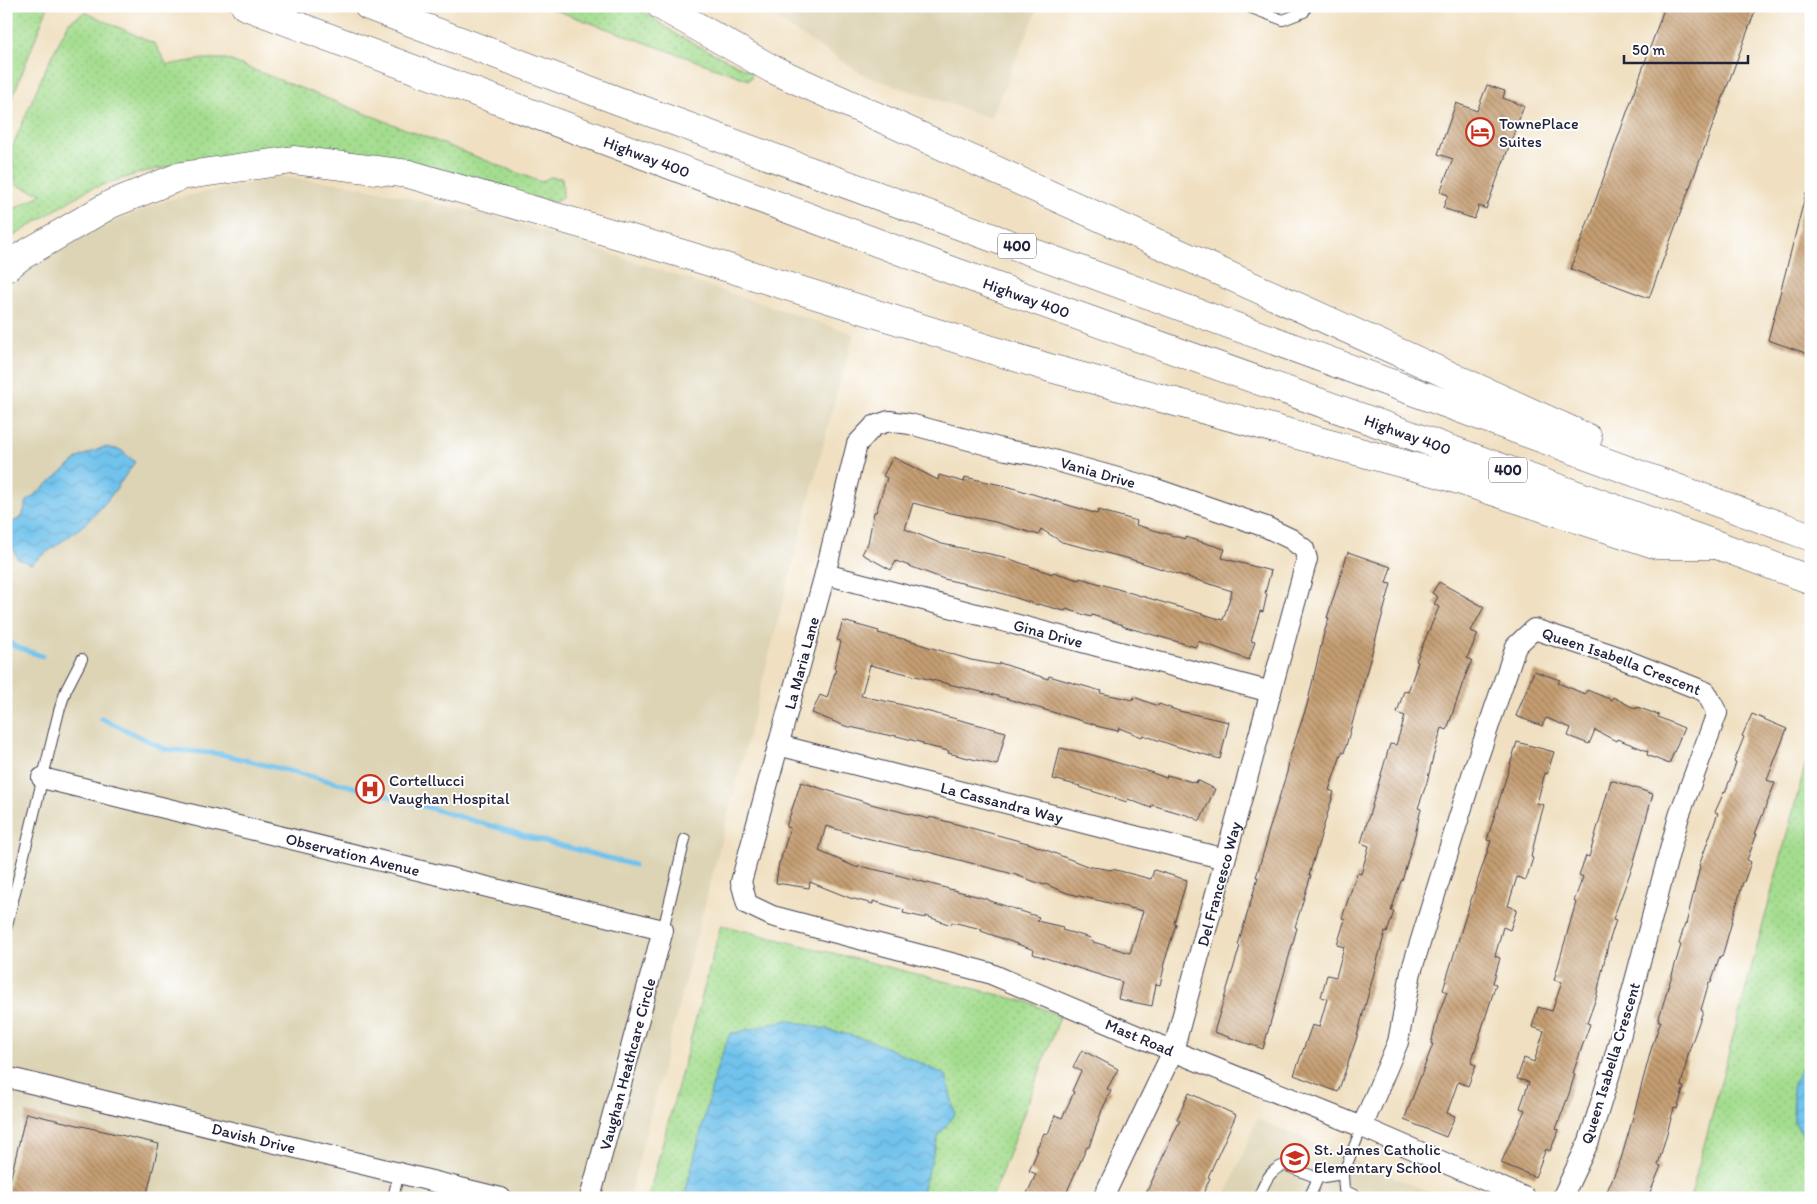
<svg xmlns="http://www.w3.org/2000/svg" width="1817" height="1204" font-family="Itim,sans-serif">
<style>
.built{fill:#ddd4b5}
.grass{fill:url(#grass-dots);stroke:#638065}
.water{fill:url(#water-waves);stroke:#4a7294}
.lines{fill:none;stroke-linecap:round;stroke-linejoin:round}
.stream{stroke:#71c2ec;stroke-width:5}
.building{fill:url(#building-back-hatch);fill-rule:evenodd}
.lane-casing{stroke:#413e4f;stroke-width:12}
.street-casing{stroke:#413e4f;stroke-width:22}
.highway-casing{stroke:#413e4f;stroke-width:29}
.lane{stroke:#fff;stroke-width:10}
.street{stroke:#fff;stroke-width:20}
.highway{stroke:#fff;stroke-width:28}
.labels{text-anchor:middle;stroke-width:4;stroke-linejoin:round;paint-order:stroke}
.shield{fill:#fff;stroke:#646476;stroke-width:1}
.shield-label{font-size:15px;font-weight:bold;fill:#22223b}
.poi-label{font-size:16px;fill:#22223b;stroke:#fff;text-anchor:start}
.street-label{font-size:16px;fill:#22223b;stroke:#fff}
</style>
<defs>
<pattern id="grass-dots" width="8" height="8" patternUnits="userSpaceOnUse" patternTransform="scale(1.25)"><rect width="8" height="8" fill="#a4dd8f"/><path d="M2 2h.1M6 6h.1" fill="none" stroke="#8dbd7c" stroke-width="1.8" stroke-linecap="round"/></pattern>
<pattern id="water-waves" width="16" height="10" patternUnits="userSpaceOnUse" patternTransform="scale(1.25)"><rect width="16" height="10" fill="#71c2ec"/><path d="M0 5q4-4 8 0t8 0" fill="none" stroke="#62a6cb"/></pattern>
<pattern id="building-back-hatch" width="6" height="6" patternUnits="userSpaceOnUse" patternTransform="scale(1.25)"><rect width="6" height="6" fill="#c59e72"/><path d="M-1 5l2 2M0 0l6 6M5-1l2 2" fill="none" stroke="#a0805f"/></pattern>
</defs>
<rect width="100%" height="100%" fill="#fff"/>
<filter id="ink" filterUnits="userSpaceOnUse"><feTurbulence type="fractalNoise" baseFrequency=".02" numOctaves="2"/><feDisplacementMap in="SourceGraphic" scale="10" xChannelSelector="R" yChannelSelector="G"/><feConvolveMatrix kernelMatrix="1 2 1 2 8 2 1 2 1" color-interpolation-filters="sRGB"/></filter>
<filter id="wash" filterUnits="userSpaceOnUse"><feTurbulence type="fractalNoise" baseFrequency=".0096" numOctaves="4" result="noise"/><feDisplacementMap in="SourceGraphic" scale="20" xChannelSelector="R" yChannelSelector="G"/><feGaussianBlur stdDeviation="1.12" result="paint"/><feColorMatrix in="noise" values="0 0 0 0 0 0 0 0 0 0 0 0 0 0 0 0 0 1.4 0 .05"/><feComposite in="paint" operator="in"/></filter>
<g filter="url(#wash)">
<rect width="100%" height="100%" fill="#f0e0c1"/>
<!-- built -->
<path class="built" d="M755,6h284l-48,112 -125,-42z
M283,177l63,7 156,34 352,116 -14,47 -211,817h-623v-915l52,-40 113,-44z
M1257,1119l186,79h-218z"/>
<!-- grass -->
<path class="grass" d="M6,6h42l-42,108z
M544,6h92l41,29 76,38 -4,7z
M85,12l70,32 12,21 36,-6h23l315,123 9,-5 12,1 1,18 -9,7 -154,-45 -68,-5 -119,5 -70,14 -56,18 -81,51v-28l36,-19 -26,-9 -5,-35 33,-78 25,-50z
M1811,744v454h-121z
M721,925l310,78 29,14 -68,181h-344z"/>
<!-- water -->
<path class="water" d="M104,447l17,3 14,12c-13,18 -26,39 -43,55 -18,18 -41,31 -61,47l-13,-5 -12,-25v-8l16,-9 5,-16 53,-44z
M788,1020l82,20 76,35 9,39 -16,21 -19,63h-236l33,-131 13,-33z
M1811,1050v96l-17,-24 -2,-35z"/>
<g class="lines">
<!-- stream -->
<path class="stream" d="M6,639l8,7 28,10
M101,718l64,31 56,5 157,39 162,47 94,25"/>
</g>
<g id="blocks">
<!-- building -->
<path class="building" d="M1665,6h77l13,5 -106,287 -78,-29z
M1487,85l18,6 -2,7 21,8 -38,103 -7,-3 -5,13 -31,-11 5,-13 -8,-3 13,-33 -15,-5 18,-51 21,8z
M1806,193h5v162l-43,-15z
M893,457l45,23 1,-5 25,7 1,-5 45,10 87,27 1,-4 39,11 -1,4 49,14v-2l40,12 -3,9 49,13 -6,22 2,1 -4,18 -3,-1 -9,30 4,1 -6,18 -51,-19 -2,6 -74,-21 1,-1 -31,-10 -1,2 -25,-8 -1,2 -27,-7v1l-50,-16 -44,-10 -48,-18 -5,9 -29,-16 6,-11 6,-31h2l11,-34 -4,-2zM913,503l38,10 44,9 44,13 2,-6 21,13 68,17 102,32 -9,29 -143,-42 -1,2 -26,-8 -1,2 -48,-17 -62,-13 -37,-15z
M1348,552l43,15 -5,16 5,1 -47,169 -2,-1 -13,38 5,2 -25,83h2l-16,52 2,1 -34,121 -49,-17 26,-86 -2,-1 20,-68h-2l11,-36 -1,-1 21,-68 3,-16 17,-51 17,-72 5,-15h-2z
M1439,582l45,25 -13,24 7,3 -11,24 5,2 -9,22 -16,48 -5,-2 -9,29 -6,25 -9,26 3,1 -6,26 -13,46h-1l-10,30h3l-7,22 -2,-1 -29,108 -18,52 -44,-17 18,-50 7,2 8,-28 -6,-2 6,-22 9,2 8,-30 -7,-2 8,-26 -3,-1 15,-45 4,1 8,-28 -8,-3 29,-99 6,1 9,-29 -8,-3 7,-22 4,1 10,-30 -2,-1 23,-54 -5,-3 4,-7 -6,-4z
M843,621l36,10 -1,2 38,9v1l55,17 28,5 1,-2 48,16 1,-3 52,15 -1,2 33,7 1,-3 24,9 1,-2 20,7 50,11 -9,37 -45,-13 -32,-11 -1,2 -23,-9 -1,3 -22,-5v-1l-98,-29 -128,-31 -9,31 38,8 107,28 -9,33 -49,-12 1,-2 -26,-6v-2l-30,-8 -1,1 -47,-10 -33,-13 8,-18 7,3 9,-29 -2,-1 7,-26 -4,-2z
M1534,671l26,9 -2,3 27,11 2,-4 25,10 1,-3 23,12 1,-2 22,8 -1,2 26,11 -15,36 -22,-9 1,-4 -31,-12 -1,2 -21,-11 -6,14 -21,-8 3,-8 -25,-10 -4,8 -26,-10z
M1752,714l35,15 -20,51 8,3 -20,51h2l-10,26 4,2 -7,20h-1l-21,75 -2,-1 -9,27 -2,-1 -8,28 2,1 -14,40 -8,35 3,1 -7,22 -3,-1 -16,57 3,1 -9,22 -5,10h-43l17,-39 9,-31 22,-82 9,-25h-3l23,-76 -2,-1 6,-20h1l14,-57 -1,-1 19,-53 -3,-1 9,-20 1,1 11,-30 -2,-1 10,-25 -2,-1z
M1517,742l37,10 -7,22 -2,-1 -8,30 7,2 -7,25 -6,27 2,1 -7,22 -9,-3 -9,29 9,3 -7,21 -7,-3 -8,29 5,2 -7,25 3,1 -25,79 5,2 -8,21 -10,-4 -11,31 8,3 -9,21 -42,-17 29,-76h-2l7,-29 9,-23 -4,-2 23,-75 25,-74 -4,-1z
M1060,748l29,6 52,16 1,-1 24,9 1,-3 29,8 1,-3 18,9 -15,32 -10,-5 -38,-11 -1,3 -23,-9 -1,3 -48,-15 1,-1 -27,-7z
M1611,780l42,14 -20,71 -20,54 3,1 -8,25 -12,53 -9,25 3,1 -17,49 2,1 -6,20 -13,35 3,1 -9,21 -4,-2 -11,28 -34,-14 24,-53 -5,-2 9,-26 -12,-3 7,-21 10,4 10,-31 -12,-4 6,-20 14,4 10,-29 -8,-2 22,-78 -2,-1 9,-24 -4,-2 7,-19 3,1z
M801,782l70,22 58,15 1,-2 101,27 56,22 24,4 1,-1 39,10 3,-9 33,10 -13,43 2,1 -13,43 1,1 -4,17 -4,-1 -4,22 -34,-7 4,-17 -89,-28 1,-4 -53,-19 1,-2 -30,-7 -1,3 -25,-9v2l-23,-5 1,-3 -31,-9v3l-23,-6 -40,-16 -1,6 -33,-5 3,-21h1l10,-34 -4,-1zM826,826l36,11 55,13v-1l96,25 31,11 1,-1 22,9 76,18 -13,42 -40,-12 1,-3 -29,-8 1,-3 -26,-6 2,-4 -52,-17v-1l-101,-27 -27,-6 -1,2 -39,-17z
M1082,1050l36,19 -11,20 4,2 -9,19 -13,37h-2l-23,51h-39l11,-24 -7,-3 9,-21h-2l8,-17 4,1 7,-19 7,3 12,-26 -2,-1 9,-20 -8,-4z
M1189,1093l47,22 -28,62 2,1 -9,20h-57l36,-78 -3,-1z
M26,1113l133,31 -13,54h-140z"/>
</g>
</g>
<g filter="url(#ink)">
<use href="#blocks" fill-opacity="0" stroke="#413e4f" stroke-width="1"/>
<g class="lines">
<defs>
<path id="lane" d="M1246,6l37,14 21,-8 2,-6
M6,929l53,-218 7,-21 16,-31
M663,930l22,-91
M393,1198l6,-26
M1258,1198c7,-15 10,-27 26,-33l34,13 25,-4
M1309,1198l9,-20
M1360,1198l-16,-8 -1,-16 19,-47"/>
<g id="street">
<path id="s1" d="M825,574l446,118"/>
<path id="s2" d="M778,745l447,114"/>
<path id="s3" d="M42,778l621,152 -73,268"/>
<path id="s4" d="M6,1077l495,121"/>
<path id="s5" d="M1362,1127l36,-85 13,-70 62,-200 43,-126 18,-17 79,26 93,37 11,21 -38,103 -67,251 -23,74 -27,57"/>
<path id="s6" d="M1103,1198l70,-147 134,-492 -3,-10 -13,-10 -25,-12 -116,-40 -115,-32 -29,-5 -96,-26 -21,-3 -15,5 -17,18 -32,130 -84,308 6,22 25,12 217,57 184,78 189,76 164,71"/>
</g>
<g id="highway">
<path id="s7" d="M245,6l711,266 761,273 94,35"/>
<path d="M368,6l248,94 1195,437"/>
<path d="M661,6l111,63 816,369"/>
<path d="M6,268l14,-11 91,-53 70,-28 112,-16 116,14 281,82 360,112 387,105 220,72h60"/>
</g>
</defs>
<!-- lane casing -->
<use href="#lane" class="lane-casing"/>
<!-- street casing -->
<use href="#street" class="street-casing"/>
<!-- highway casing -->
<use href="#highway" class="highway-casing"/>
<!-- lane -->
<use href="#lane" class="lane"/>
<!-- street -->
<use href="#street" class="street"/>
<!-- highway -->
<use href="#highway" class="highway"/>
</g>
</g>
<!-- icons -->
<defs>
<symbol id="hotel-ring" viewBox="-11 -11 22 22"><circle r="9.5" fill="#fff" stroke="#c8321e" stroke-width="1.5"/><path d="M-6-4.5h1.5V1H6V5H4.5V3h-9V5H-6ZM-4 0a1.8 1.8 0 1 1 3.6 0ZM.5 0V-2.5h3Q6-2.5 6 0Z" fill="#c8321e"/></symbol>
<symbol id="hospital-ring" viewBox="-11 -11 22 22"><circle r="9.5" fill="#fff" stroke="#c8321e" stroke-width="1.5"/><path d="M-5-5h3v3.5h4V-5h3V5h-3V1.5h-4V5h-3Z" fill="#c8321e"/></symbol>
<symbol id="school-ring" viewBox="-11 -11 22 22"><circle r="9.5" fill="#fff" stroke="#c8321e" stroke-width="1.5"/><path d="M0-5L7-2L0 1L-7-2ZM-4 1L0 2.5L4 1V4Q0 6-4 4Z" fill="#c8321e"/></symbol>
</defs>
<g fill-rule="evenodd">
<use href="#hotel-ring" x="1464" y="116" width="32" height="32"/>
<use href="#hospital-ring" x="354" y="773" width="32" height="32"/>
<use href="#school-ring" x="1279" y="1142" width="32" height="32"/>
</g>
<g class="labels">
<!-- shield labels -->
<g class="shield">
<rect x="998" y="233.5" width="38" height="25" rx="4"/>
<rect x="1489" y="457.5" width="38" height="25" rx="4"/>
</g>
<g class="shield-label">
<text x="1017" y="251">400</text>
<text x="1508" y="475">400</text>
</g>
<!-- poi labels -->
<g class="poi-label">
<text x="1499" y="129">TownePlace<tspan x="1499" dy="18">Suites</tspan></text>
<text x="389" y="786">Cortellucci<tspan x="389" dy="18">Vaughan Hospital</tspan></text>
<text x="1314" y="1155">St. James Catholic<tspan x="1314" dy="18">Elementary School</tspan></text>
</g>
<!-- street labels -->
<g class="street-label">
<text dy="6" stroke="none"><textPath href="#s7" startOffset="429">Highway 400</textPath></text>
<text dy="6" stroke="none"><textPath href="#s7" startOffset="834">Highway 400</textPath></text>
<text dy="6" stroke="none"><textPath href="#s7" startOffset="1239">Highway 400</textPath></text>
<text transform="translate(1098 472) rotate(16)" y="6">Vania Drive</text>
<text dy="6" stroke="none"><textPath href="#s1" startOffset="231">Gina Drive</textPath></text>
<text dy="6" stroke="none"><textPath href="#s5" startOffset="624">Queen Isabella Crescent</textPath></text>
<text transform="translate(801 663) rotate(-75)" y="6">La Maria Lane</text>
<text dy="6" stroke="none"><textPath href="#s2" startOffset="231">La Cassandra Way</textPath></text>
<text dy="6" stroke="none"><textPath href="#s3" startOffset="320">Observation Avenue</textPath></text>
<text dy="6" stroke="none"><textPath href="#s6" startOffset="336">Del Francesco Way</textPath></text>
<text dy="6" stroke="none"><textPath href="#s6" startOffset="2052">Mast Road</textPath></text>
<text transform="translate(1610 1063) rotate(-73)" y="6">Queen Isabella Crescent</text>
<text transform="translate(627 1064) rotate(-75)" y="6">Vaughan Heathcare Circle</text>
<text dy="6" stroke="none"><textPath href="#s4" startOffset="255">Davish Drive</textPath></text>
</g>
</g>
<!-- margin -->
<rect width="1817" height="1204" fill="none" stroke="#fff" stroke-width="25"/>
<!-- scale -->
<path d="M1624 55v8h124v-8" fill="none" stroke="#22223b" stroke-width="2.5"/>
<text x="1632" y="55" font-size="15" fill="#22223b" stroke="#ffffff" stroke-width="4" paint-order="stroke">50 m</text>
</svg>
